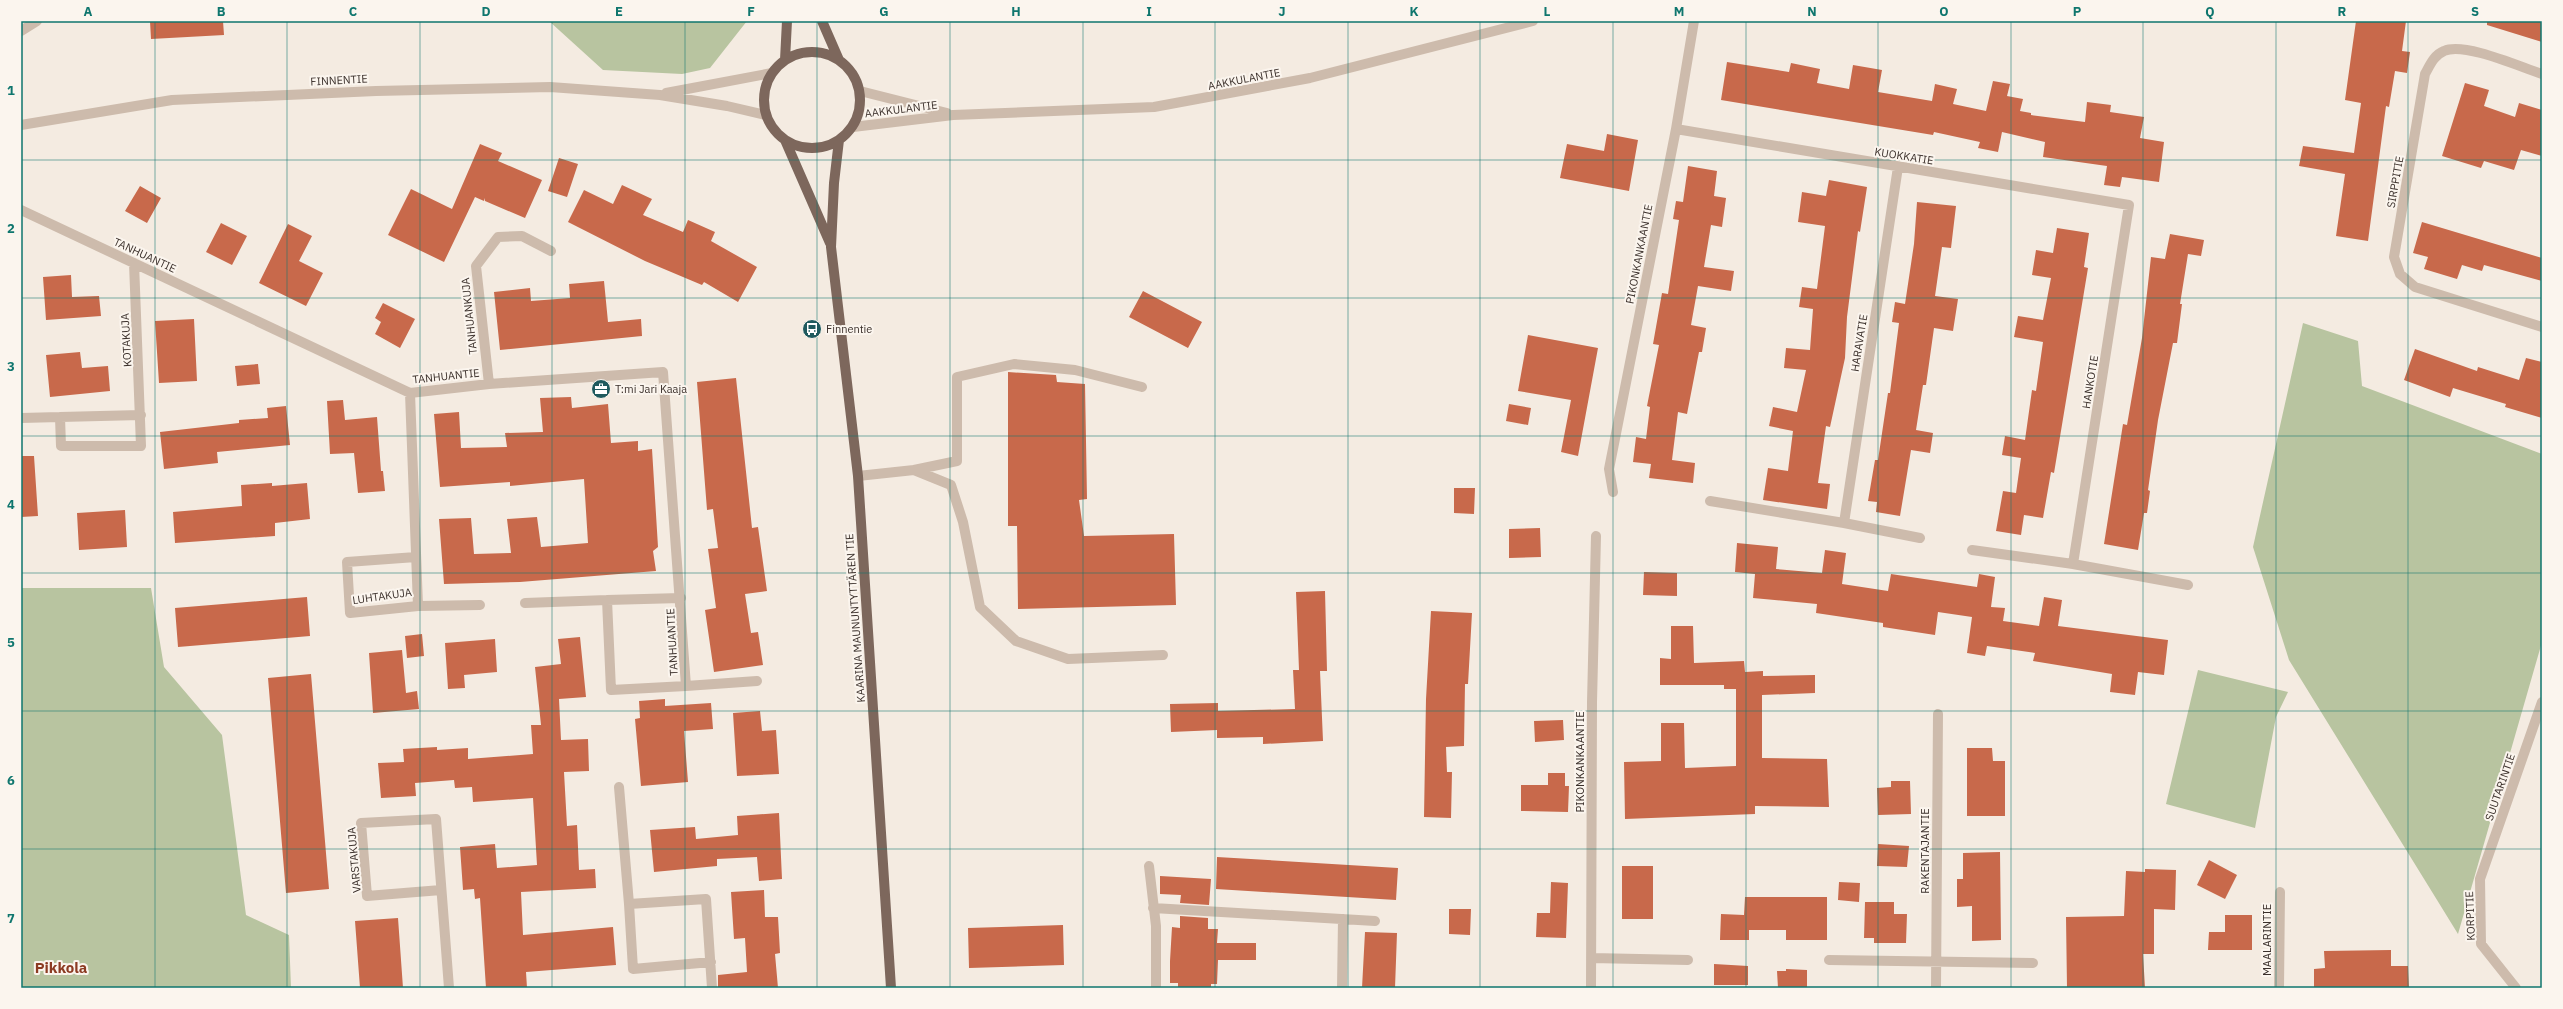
<svg xmlns="http://www.w3.org/2000/svg" width="2563" height="1009" font-family="'IBM Plex Sans',sans-serif">
<style>
.green{fill:#b8c4a0}
.building{fill:#c8694b}
.lines{fill:none;stroke-linecap:round;stroke-linejoin:round}
.minor{stroke:#cdbbac;stroke-width:10}
.major{stroke:#7d675c;stroke-width:10}
.grid{fill:none;stroke:#0f766e;stroke-width:1;stroke-opacity:0.55}
.labels{text-anchor:middle;stroke-width:4;stroke-linejoin:round;paint-order:stroke}
.street-label{font-size:11px;fill:#3b302b;stroke:#fbf5ee}
.poi-label{font-size:11px;fill:#3b302b;stroke:#fbf5ee;text-anchor:start}
.district-label{font-size:15px;font-weight:bold;fill:#8c3b22;stroke:#fbf5ee}
.neatline{fill:none;stroke:#0f766e;stroke-width:1.5}
.grid-label{font-size:13px;text-anchor:middle;font-weight:bold;fill:#0f766e}
</style>
<rect width="100%" height="100%" fill="#f4ebe1"/>
<!-- green -->
<path class="green" d="M549,21h198l-37,47 -28,6 -79,-4z
M2303,323l55,18 4,45 180,68v188l-84,292 -169,-274 -36,-113z
M21,588h130l13,79 58,68 24,180 43,20 2,53h-270z
M2198,670l90,22 -12,25 -21,111 -89,-24z"/>
<!-- building -->
<path class="building" d="M150,21h73l1,14 -73,4z
M2356,21h50l-4,30 8,1 -3,21 -12,-2 -6,36 -3,-1 -18,135 -32,-5 9,-62 -46,-8 4,-20 51,7 7,-50 -16,-3z
M2487,21h55v21l-55,-17z
M1727,62l62,10 2,-9 29,6 -3,14 32,6 4,-24 29,5 -4,22 54,9 3,-17 22,5 -4,15 33,7 7,-30 17,3 -3,12 16,3 -3,12 11,2v2l54,7 2,-20 24,3 -1,7 34,5 -4,21 24,4 -5,40 -37,-5 -2,10 -16,-2 3,-19 -64,-9 2,-15 -43,-10 -4,20 -20,-4 2,-6 -46,-10 -1,3 -212,-35z
M2465,83l24,7 -5,16 31,11 4,-14 23,7v46l-21,-6 -7,20 -30,-9 -3,7 -39,-12z
M1607,134l31,6 -9,51 -69,-13 7,-34 37,7z
M480,144l22,9 -4,8 44,19 -17,38 -40,-17v-3l-1,3 -9,-4 -31,65 -56,-27 23,-46 41,20z
M559,158l19,6 -11,33 -19,-6z
M1688,166l29,5 -3,25 12,2 -4,29 -11,-2 -7,42 30,4 -3,20 -33,-5 -7,39 15,3 -4,24h-3l-12,62 -9,-2 -6,48 23,3 -2,20 -44,-5 2,-14 -18,-2 3,-25 10,2 4,-32 -3,-1 12,-61 -6,-1 9,-51 6,1 11,-74 -6,-1 3,-18 7,1z
M1829,180l38,7 -7,45 -2,-1 -11,86 -2,41 -15,69 -4,-1 -8,57 12,1 -3,25 -64,-9 5,-32 20,3 5,-40 -24,-5 4,-19 24,5 9,-42 -22,-2 2,-20 24,2 3,-41 -14,-2 3,-20 15,2 8,-63 -27,-4 4,-30 24,4z
M622,185l30,14 -9,16 40,17 5,-12 27,12 -4,9 46,26 -19,35 -34,-20 -2,3 -57,-24 -77,-39 16,-32 29,14z
M140,186l21,12 -14,25 -22,-12z
M1917,202l39,4 -5,42 -9,-1 -7,49 23,3 -5,32 -19,-3 -8,57h-3l-7,45 17,3 -3,20 -19,-3 -11,66 -24,-4 1,-10 -9,-1 7,-41h3l10,-67h2l9,-70 -7,-1 3,-20 10,2 9,-60z
M2422,222l120,36v23l-58,-16 -2,6 -20,-6 -5,14 -33,-10 4,-12 -15,-4z
M221,223l26,13 -15,29 -26,-13z
M288,224l24,12 -13,25 24,12 -17,33 -47,-23z
M2057,228l32,5 -5,34 4,1 -34,205 -3,-1 -8,46 -19,-3 -3,20 -25,-4 7,-40 13,2 5,-35 -19,-3 3,-19 20,4 7,-50 4,1 7,-49 -29,-5 4,-21 25,4 8,-42 -19,-3 4,-25 17,3z
M2170,234l34,6 -3,16 -13,-2 -8,50h2l-5,39h-4l-15,77 -10,70 2,1 -3,22h-3l-6,37 -34,-6 19,-120 4,1 15,-87 9,-81 14,2z
M71,275l1,22 27,-1 2,20 -55,4 -3,-43z
M604,281l4,41 33,-3 1,17 -142,14 -6,-58 36,-4 1,13 39,-3 -1,-14z
M1143,291l59,31 -14,26 -59,-31z
M383,303l32,16 -15,29 -25,-14 6,-12 -6,-4z
M194,319l3,62 -38,2 -4,-62z
M1528,335l70,13 -20,108 -17,-4 10,-52 -53,-9z
M2415,349l62,22 1,-4 41,13 7,-22 16,4v56l-37,-11 1,-3 -53,-16 -3,9 -46,-17z
M80,352l2,16 26,-2 2,25 -60,6 -4,-42z
M258,364l2,20 -23,2 -2,-20z
M1008,372l48,3 1,7 28,2 2,115 -8,1 5,36 90,-2 2,71 -158,4 -1,-83h-9z
M736,378l16,150 6,-1 9,64 -22,3 6,39 7,-1 5,33 -49,7 -9,-62 11,-2 -8,-59 10,-1 -5,-39 -6,1 -10,-128z
M571,397l1,11 36,-4 3,39 27,-2v10l14,-2 6,98 -5,4 3,20 -136,11 -76,2 -5,-65 32,-1 3,36 37,-1 -4,-34 30,-2 4,30 47,-4 -4,-64 -74,7v-4l-70,5 -6,-73 25,-2 2,36 46,-1 -2,-14 38,-1 -3,-34z
M343,400l2,20 32,-3 4,54h2l2,20 -27,2 -4,-40 -24,1 -3,-53z
M1509,404l22,4 -3,17 -22,-4z
M286,406l4,39 -73,7 1,11 -54,6 -4,-37 79,-9v-3l29,-2 -1,-10z
M21,456h13l4,60 -17,1z
M272,483v3l35,-3 3,36 -35,4v13l-100,7 -2,-31 69,-6 -1,-21z
M1454,488h21l-1,26 -20,-1z
M125,510l2,37 -48,3 -2,-37z
M1540,528l1,29 -32,1v-29z
M1737,543l41,4 -2,22 46,4 3,-23 21,3 -4,31 46,7 3,-17 86,13 2,-13 16,3 -4,30 14,1 -2,13 36,5 5,-29 18,3 -4,26 110,14 -4,35 -26,-3 -3,23 -25,-3 2,-18 -79,-13 2,-8 -48,-7 -2,10 -18,-3 5,-36 -34,-5 -3,23 -52,-8v-4l-67,-10 1,-9 -64,-6 2,-24 -20,-2z
M1644,572l33,1v23l-34,-1z
M1325,591l2,80h-7l3,70 -60,3v-7l-46,1v-8l-46,2 -1,-28 48,-1v8l77,-2 -2,-39h6l-3,-78z
M307,597l3,39 -132,11 -3,-39z
M1431,611l41,2 -4,71h-3l-1,62 -18,1 1,25h5l-1,46 -27,-1 2,-118z
M1671,626h22l1,37 50,-2 1,11 18,-1v5l52,-1v18l-53,2v63l65,1 2,48 -74,-1v8l-130,5 -1,-57 37,-1v-38h23l1,45 51,-2v-77h-12v-4h-64v-27l11,1z
M422,634l2,22 -17,2 -2,-22z
M580,637l6,60 -27,2 2,41 27,-1 1,32 -25,1 3,54 10,-1 2,45 16,-1 1,19 -75,4 2,43 90,-8 3,38 -90,7 1,16h-41l-6,-90 -5,1 -1,-10 -11,1 -3,-43 35,-3 2,24 40,-3 -4,-67 -60,4 -1,-15 -17,1 -1,-8 -39,3 1,13 -35,2 -3,-35 26,-1 -1,-13 34,-2v3l31,-2v11l65,-5 -2,-29h10l-6,-58 26,-3 -3,-25z
M495,639l2,33 -33,3 1,13 -17,1 -3,-46z
M402,650l4,43 11,-2 2,18 -46,4 -4,-60z
M311,674l18,215 -43,4 -18,-215z
M665,699v7l46,-3 2,26 -29,2 4,51 -47,4 -6,-67 5,-1 -1,-17z
M760,711l2,20 14,-1 3,44 -42,2 -4,-63z
M1563,720l1,20 -29,2 -1,-21z
M1967,748h25l1,13h12v55h-38z
M1548,773h17v13h4l-1,26 -47,-1v-26h27z
M1891,781h19l1,33 -33,1 -1,-27 14,-1z
M779,813l3,66 -23,2 -2,-24 -40,2v7l-63,6 -4,-42 45,-3 1,12 42,-4 -1,-19z
M1878,844l31,2 -2,21 -30,-1z
M2000,852l1,88 -29,1v-35l-15,1v-28h6v-26z
M1217,857l181,11 -2,32 -180,-11z
M2209,860l28,15 -12,24 -28,-14z
M1622,866h31v53h-31z
M2145,869l31,1 -1,40 -21,-1v45h-11l2,34h-78l-1,-71 58,-1 2,-45 19,1z
M1160,876l51,3 -2,26 -29,-2 1,-8 -21,-1z
M1551,882l17,1 -2,55 -30,-1 1,-24h13z
M1839,882l21,1 -1,19 -21,-2z
M764,890l1,27h13l2,36 -5,1 3,34h-60v-13l29,-3 -2,-34 -11,1 -3,-47z
M1745,897h82v43h-41v-10h-37v10h-29l1,-26 23,1z
M1865,902h29v12h13l-1,29h-32v-5h-10z
M1449,909h22l-1,26 -21,-1z
M2225,915h27v35h-44l1,-18h16z
M1180,916l28,2v11h10l-1,14h39v17h-38l-1,24h-6v4h-33v-5h-8v-22l2,-34 8,1z
M398,918l5,70h-43l-5,-67z
M1063,925l1,40 -95,3 -1,-40z
M1365,932l32,1 -2,55h-33z
M2391,950v16h17l1,22h-95v-19l11,-1 -1,-17z
M1714,964l34,2v19h-34z
M1786,969l21,1v18h-29l-1,-17h9z"/>
<g class="lines">
<!-- minor -->
<path class="minor" d="M21,31l16,-10
M2542,74c-22,-7 -77,-32 -98,-23 -10,4 -14,14 -19,23l-31,183 6,17 15,13 127,40
M860,91l87,22
M666,93l106,-20
M21,125l151,-25 204,-9 174,-4 110,8 67,11 39,9
M853,127l100,-12 201,-8 156,-29 223,-57
M1676,129l453,76 -56,359
M21,210l389,183 79,-9 174,-12 23,314 -75,4 -4,-90 74,-2
M134,263l7,183h-80l-1,-29 81,-2
M489,384l-13,-118 22,-29 24,-1 29,15
M410,393l8,213 -68,7 -3,-51 69,-5
M21,418l39,-1
M914,470l43,-9v-84l57,-13 61,6 67,17
M858,476l56,-6 37,15 12,37 17,85 36,34 52,18 95,-4
M1613,492l-4,-23 67,-340 18,-108
M1710,501l134,22 76,15
M1844,523l54,-356
M1972,550l101,14 115,21
M525,603l82,-3
M418,606l62,-1
M686,686l71,-5
M619,787l10,117
M1149,866l7,60v62
M441,890l-74,6 -6,-73 75,-4 13,169
M1153,908l222,13
M1591,958l97,2
M1829,960l204,3
M711,962l-78,7 -4,-65 77,-5 6,89
M1342,988l1,-69
M1591,988l1,-286 4,-166
M1936,988l2,-274
M2279,988l1,-96
M2516,988l-35,-44 -1,-65 62,-177"/>
<!-- major -->
<path class="major" d="M822,21l17,39
M764 100a48 48 0 1 1 96 0a48 48 0 1 1-96 0Z
M785,60l2,-39
M785,140l45,103
M839,140l-5,43 -3,64 27,229 33,512"/>
</g>
<!-- grid -->
<path class="grid" d="M155,21v967M287,21v967M420,21v967M552,21v967M685,21v967M817,21v967M950,21v967M1083,21v967M1215,21v967M1348,21v967M1480,21v967M1613,21v967M1746,21v967M1878,21v967M2011,21v967M2143,21v967M2276,21v967M2408,21v967M21,160h2521M21,298h2521M21,436h2521M21,573h2521M21,711h2521M21,849h2521"/>
<!-- icons -->
<defs>
<symbol id="bus-disc" viewBox="-11 -11 22 22"><circle r="9.5" fill="#1f5a5e" stroke="#fbf5ee"/><path d="M-5-6H5V4H4V6H2V4H-2V6H-4V4H-5ZM-3.5-4V0h7V-4ZM-3.5 1.2v1.5H-2V1.2ZM2 1.2v1.5H3.5V1.2Z" fill="#fff"/></symbol>
<symbol id="office-disc" viewBox="-11 -11 22 22"><circle r="9.5" fill="#1f5a5e" stroke="#fbf5ee"/><path d="M-6-3h4V-5.5h4V-3h4V5H-6ZM-1-4.5V-3h2v-1.5ZM-6 0V1H6V0Z" fill="#fff"/></symbol>
</defs>
<g fill-rule="evenodd">
<use href="#bus-disc" x="801" y="318" width="22" height="22"/>
<use href="#office-disc" x="590" y="378" width="22" height="22"/>
</g>
<g class="labels">
<!-- street labels -->
<g class="street-label">
<text transform="translate(1244 79) rotate(-11)" y="4">AAKKULANTIE</text>
<text transform="translate(339 80) rotate(-3)" y="4">FINNENTIE</text>
<text transform="translate(901 109) rotate(-7)" y="4">AAKKULANTIE</text>
<text transform="translate(1904 156) rotate(9)" y="4">KUOKKATIE</text>
<text transform="translate(2395 182) rotate(-80)" y="4">SIRPPITIE</text>
<text transform="translate(1639 254) rotate(-79)" y="4">PIKONKANKAANTIE</text>
<text transform="translate(145 255) rotate(25)" y="4">TANHUANTIE</text>
<text transform="translate(469 316) rotate(-96)" y="4">TANHUANKUJA</text>
<text transform="translate(126 340) rotate(-93)" y="4">KOTAKUJA</text>
<text transform="translate(1859 343) rotate(-81)" y="4">HARAVATIE</text>
<text transform="translate(446 376) rotate(-6)" y="4">TANHUANTIE</text>
<text transform="translate(2090 382) rotate(-81)" y="4">HANKOTIE</text>
<text transform="translate(382 596) rotate(-8)" y="4">LUHTAKUJA</text>
<text transform="translate(855 618) rotate(-94)" y="4">KAARINA MAUNUNTYTTÄREN TIE</text>
<text transform="translate(672 642) rotate(-93)" y="4">TANHUANTIE</text>
<text transform="translate(1580 762) rotate(-90)" y="4">PIKONKANKAANTIE</text>
<text transform="translate(2500 787) rotate(-71)" y="4">SUUTARINTIE</text>
<text transform="translate(1925 851) rotate(-90)" y="4">RAKENTAJANTIE</text>
<text transform="translate(354 860) rotate(-95)" y="4">VARSTAKUJA</text>
<text transform="translate(2470 916) rotate(-92)" y="4">KORPITIE</text>
<text transform="translate(2267 940) rotate(-90)" y="4">MAALARINTIE</text>
</g>
<!-- poi labels -->
<g class="poi-label">
<text x="826" y="333">Finnentie</text>
<text x="615" y="393">T:mi Jari Kaaja</text>
</g>
<!-- district labels -->
<g class="district-label">
<text x="61" y="973">Pikkola</text>
</g>
</g>
<!-- border -->
<rect width="2563" height="1009" fill="none" stroke="#fbf5ee" stroke-width="44"/>
<rect x="22" y="22" width="2519" height="965" class="neatline"/>
<g class="grid-label">
<text x="88" y="16">A</text>
<text x="221" y="16">B</text>
<text x="353" y="16">C</text>
<text x="486" y="16">D</text>
<text x="619" y="16">E</text>
<text x="751" y="16">F</text>
<text x="884" y="16">G</text>
<text x="1016" y="16">H</text>
<text x="1149" y="16">I</text>
<text x="1282" y="16">J</text>
<text x="1414" y="16">K</text>
<text x="1547" y="16">L</text>
<text x="1679" y="16">M</text>
<text x="1812" y="16">N</text>
<text x="1944" y="16">O</text>
<text x="2077" y="16">P</text>
<text x="2210" y="16">Q</text>
<text x="2342" y="16">R</text>
<text x="2475" y="16">S</text>
<text x="11" y="95">1</text>
<text x="11" y="233">2</text>
<text x="11" y="371">3</text>
<text x="11" y="509">4</text>
<text x="11" y="647">5</text>
<text x="11" y="785">6</text>
<text x="11" y="923">7</text>
</g>
</svg>
